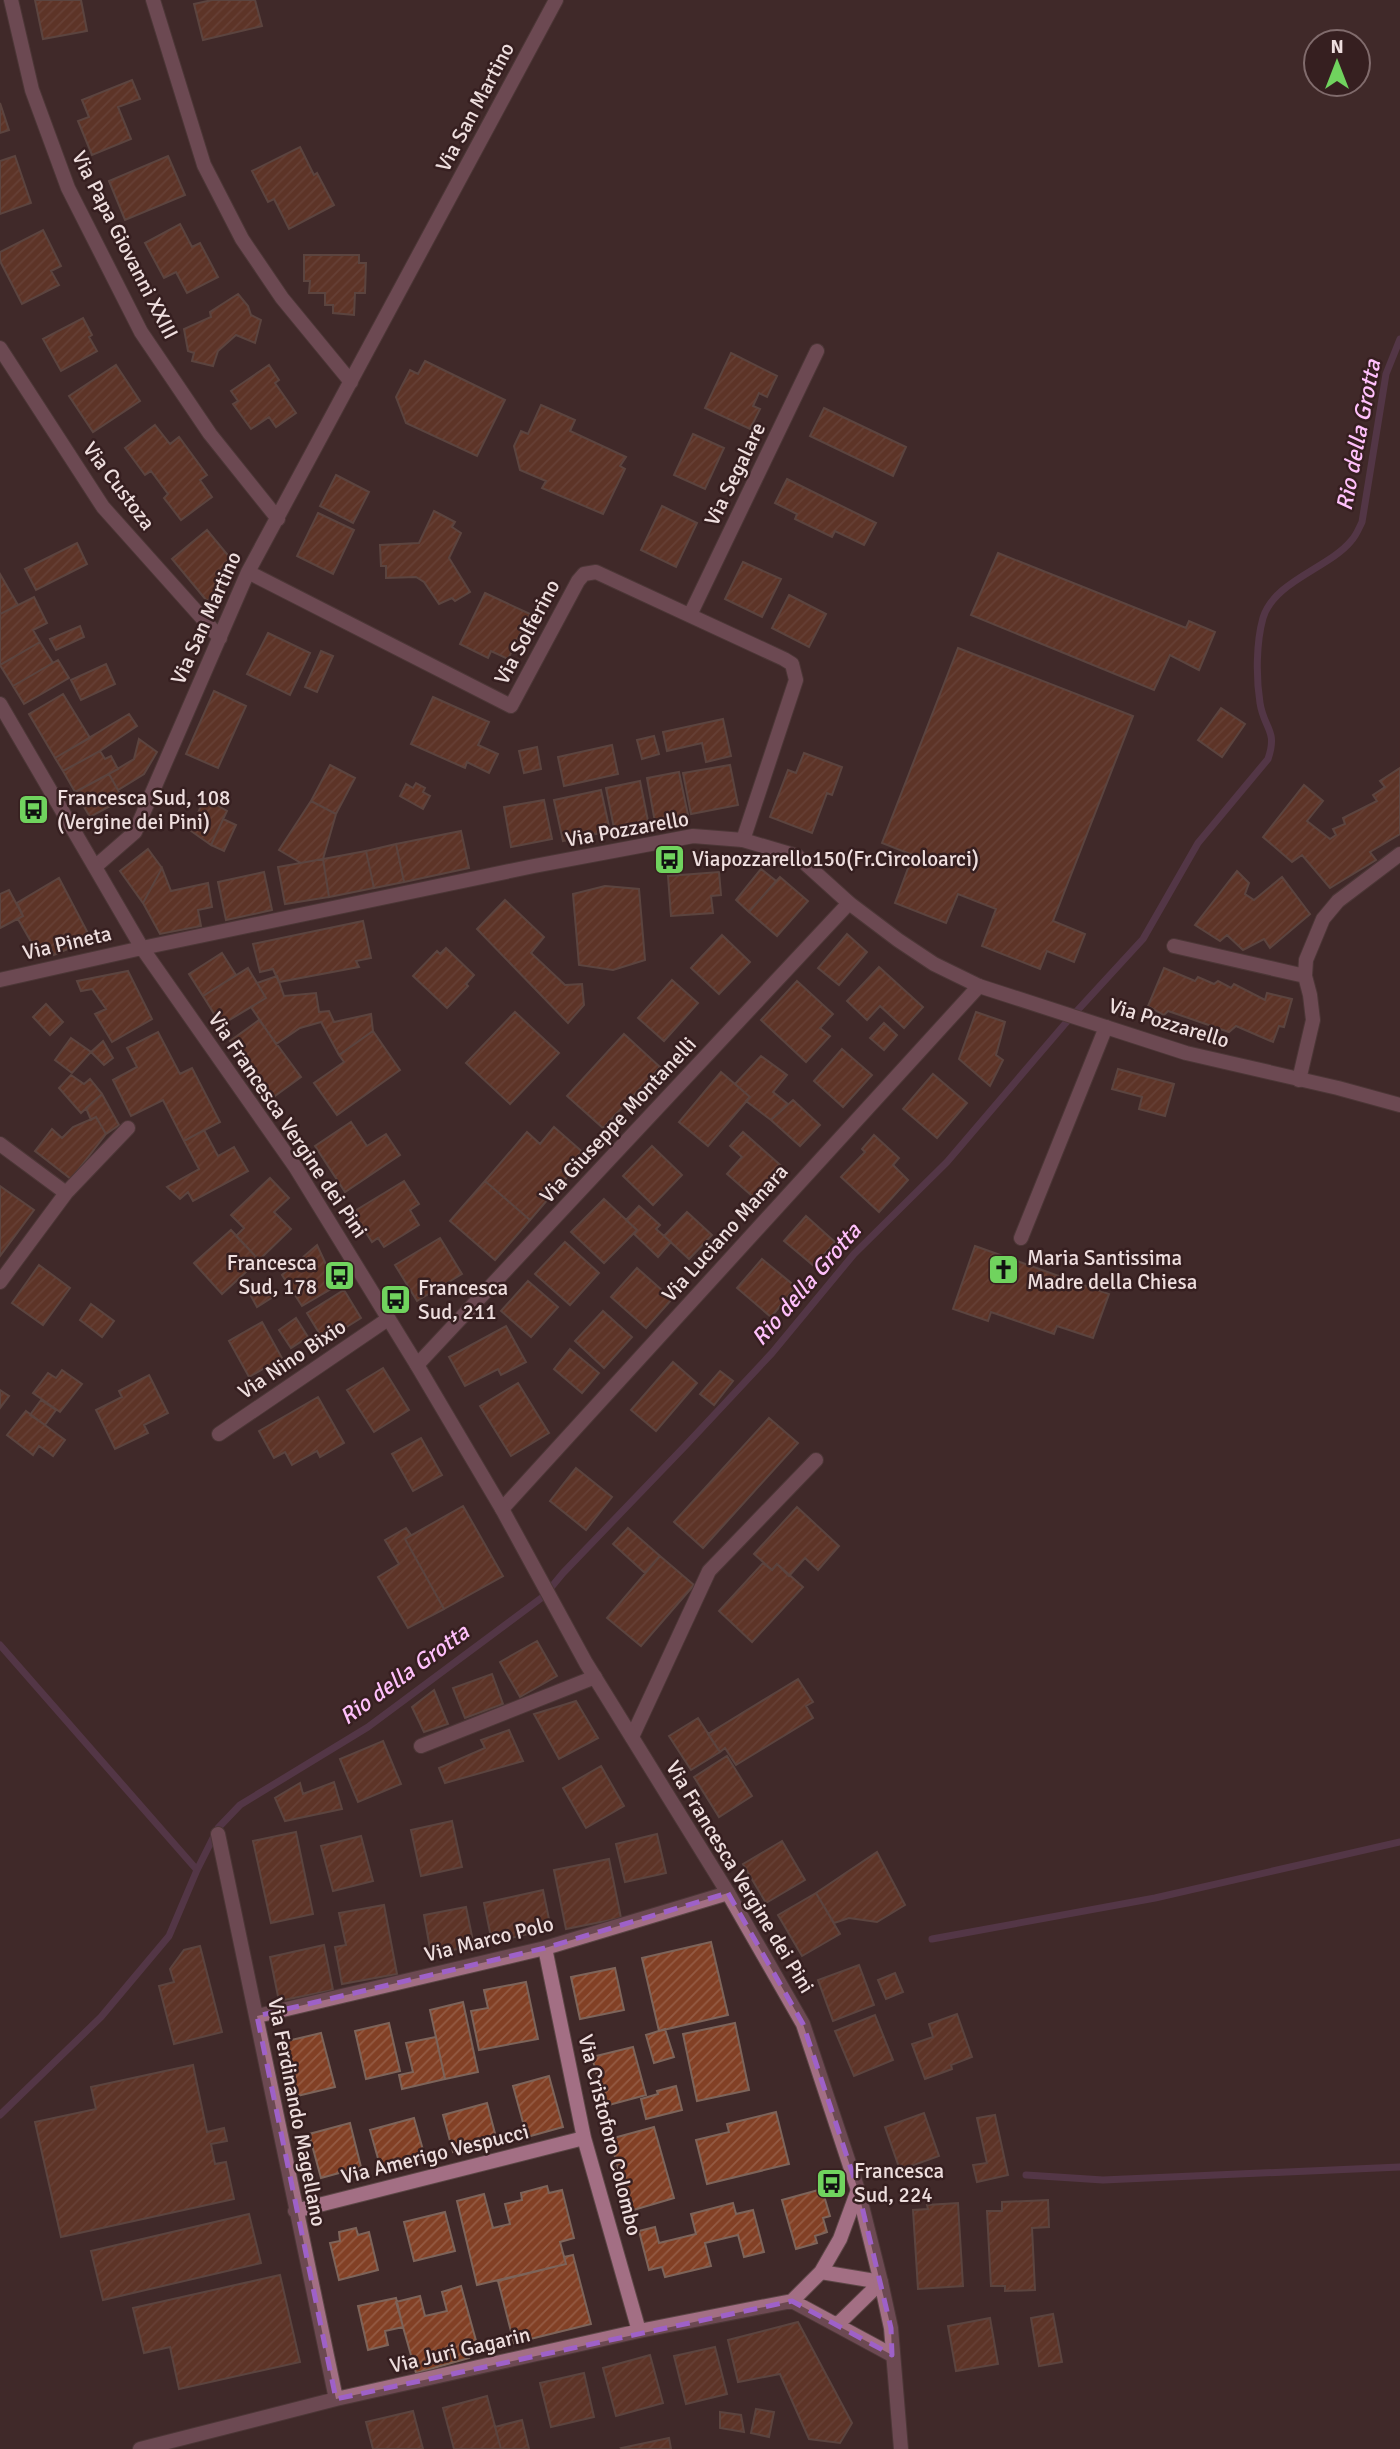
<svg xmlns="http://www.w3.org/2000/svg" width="1400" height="2449" font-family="Signika,sans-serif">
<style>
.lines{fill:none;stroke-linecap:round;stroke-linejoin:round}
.stream{stroke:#6c4568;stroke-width:7}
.building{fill:url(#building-hatch);stroke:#7d645a;stroke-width:2}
.service-casing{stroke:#5c4646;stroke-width:16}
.minor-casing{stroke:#5c4646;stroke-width:16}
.tertiary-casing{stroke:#5c4646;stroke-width:16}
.service{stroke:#a36f84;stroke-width:14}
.minor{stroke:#a36f84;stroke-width:14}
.tertiary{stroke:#a36f84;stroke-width:14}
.marked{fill:none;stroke:#9e61c8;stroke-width:5;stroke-dasharray:14 9;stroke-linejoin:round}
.labels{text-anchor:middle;stroke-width:5;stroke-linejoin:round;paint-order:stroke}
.street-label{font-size:21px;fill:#eedede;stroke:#361f20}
.poi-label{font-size:21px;fill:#eedede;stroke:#361f20;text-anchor:start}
.water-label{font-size:23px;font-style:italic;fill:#ffc0fb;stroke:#361f20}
</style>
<defs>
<pattern id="building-hatch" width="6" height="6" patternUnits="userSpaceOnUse" patternTransform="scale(1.75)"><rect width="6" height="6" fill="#824025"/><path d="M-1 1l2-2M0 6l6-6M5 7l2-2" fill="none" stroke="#945b44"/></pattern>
</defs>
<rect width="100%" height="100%" fill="#402929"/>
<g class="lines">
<!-- stream -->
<path class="stream" d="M0,1645l197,225
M932,1939l223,-41 245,-56
M0,2115l101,-98 68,-81 28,-66 21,-42 22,-23 128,-78 176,-131 19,-23 123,-128 86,-92 82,-99 93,-92 117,-137 79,-86 55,-96 70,-84c10,-29 -4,-30 -8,-56 -4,-25 -4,-60 3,-85 11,-37 66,-50 88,-77 5,-5 8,-13 11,-19l24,-148 14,-35
M1026,2175l77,5 297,-13"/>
</g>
<!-- building -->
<path class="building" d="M35,0h46l6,31 -44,8z
M212,0h43l7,26 -59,14 -9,-36z
M132,80l8,19 -22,8 13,32 -39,16 -14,-34 11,-4 -7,-17z
M0,103l9,27 -9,3z
M300,147l14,28 3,-2 17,32 -45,24 -15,-30 -6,3 -16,-31z
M15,156l16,47 -31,11v-53z
M168,156l17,39 -60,25 -16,-39z
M180,224l12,23 8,-4 18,34 -31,16 -11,-21 -12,6 -19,-35z
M43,230l18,36 -10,5 8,14 -37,19 -22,-43v-9z
M304,255h55v8h7l-1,30h-10l-1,22 -21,-2v-8h-8v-12h-16l1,-12h-6z
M238,294l10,12 3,9 10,5 -6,23 -19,-8 -18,16 -5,15 -21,-5 2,-8 -6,-2 -4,-22 27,-12 -1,-5z
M83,318l9,17 -3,2 8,14 -36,20 -18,-32z
M731,353l46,23 -10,21 -8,-4 -6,13 7,3 -10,20 -45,-21z
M425,361l80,39 -28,56 -71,-33 -10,-26 14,-27 8,4z
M116,365l24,36 -47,31 -24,-36z
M269,365l10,15 -4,3 21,30 -20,14 -7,-10 -18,12 -18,-25 5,-3 -7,-10z
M541,405l34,15 -5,11 56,26 -6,9 5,3 -22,45 -61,-26 4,-7 -26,-11 -6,-24 7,-15 7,3z
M824,408l82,39 -13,29 -83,-40z
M155,425l15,19 9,-7 28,38 -7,5 12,17 -31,23 -17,-22 4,-4 -17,-23 -6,4 -20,-27z
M693,434l31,14 -19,41 -31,-14z
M336,475l33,17 -16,31 -33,-17z
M787,479l89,44 -12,22 -29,-14 -3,6 -37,-18 2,-5 -22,-11z
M662,506l35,17 -21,44 -35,-17z
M434,511l21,11 -3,5 9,6 -12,25 21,34 -15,9 -3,-3 -13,6 -15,-22 -8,-5 -30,1v-12h-5l-1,-21 39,-2z
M318,513l36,17 -21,44 -36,-18z
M207,530l29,35 -13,10 6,8 -22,18 -35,-42z
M77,543l10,21 -51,26 -11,-21z
M998,553l188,75 3,-7 26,11 -16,38 -29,-15 -16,35 -183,-75z
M743,562l38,17 -19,38 -37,-18z
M0,574l18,31 -18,9z
M485,593l45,21 -22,45 -17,-8 -3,7 -28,-14z
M789,595l37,19 -17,33 -37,-19z
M34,597l13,26 -14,7 7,12 -40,23v-51z
M80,626l4,11 -28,13 -6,-11z
M268,633l42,20 -20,42 -43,-21z
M40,642l13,21 -40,23 -13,-21z
M958,648l175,68 -80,205 32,13 -11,28 -27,-11 -7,18 -58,-23 14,-37 -38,-15 -12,29 -51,-20 18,-48 -31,-12z
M321,651l12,5 -16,36 -12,-5z
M58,660l11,18 -45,26 -11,-18z
M106,664l9,20 -34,16 -10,-20z
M214,691l32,15 -28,62 -32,-14z
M63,694l27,44 -35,20 -26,-44z
M433,697l56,25 -11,23 20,9 -9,19 -22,-11 -2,6 -54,-24z
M1221,708l24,16 -23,33 -24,-17z
M129,714l8,12 -37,25 -37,20 -8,-13z
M723,719l8,37 -25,6 -4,-19 -35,8 -4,-19z
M654,736l5,18 -17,5 -5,-19z
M139,739l18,13 -13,22 -26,16 -9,-16 25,-15z
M612,745l6,29 -54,12 -6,-29z
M537,747l4,22 -17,4 -5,-22z
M100,751l5,8 6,-3 7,13 -43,23 -12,-21z
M804,753l38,14 -10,28 -5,-2 -15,40 -42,-16 18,-47 8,3z
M330,765l25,13 -19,36 -25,-13z
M730,765l8,40 -47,9 -8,-41z
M1400,768v66l-30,18 6,8 -46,28 -28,-33 -10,7 -29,-25 41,-52 19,16 -16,20 23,18 6,-4 -3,-6 12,-5 -2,-6 34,-17 -4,-6 12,-8 -5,-6z
M679,772l9,43 -33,7 -8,-44z
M109,774l14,25 -33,18 -15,-25z
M640,781l8,40 -34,7 -8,-40z
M416,783l9,5 -2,4 7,4 -7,13 -23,-13 6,-12 7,4z
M601,790l9,41 -47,10 -9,-41z
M204,798l23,13 -16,34 -20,-14z
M544,800l8,39 -41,8 -7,-40z
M311,801l25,13 -13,45 -22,4 -22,-13z
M223,819l13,6 -12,26 -13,-6z
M461,831l8,37 -65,14 -8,-38z
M396,844l8,38 -30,6 -8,-37z
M148,849l14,19 -19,35 -23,-32z
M366,851l8,37 -45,9 -6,-38z
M323,859l6,38 -44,7 -7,-37z
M162,868l9,23 37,-8 4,24 -14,3 3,16 -41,8 -17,-31z
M761,869l15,12 -27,31 -13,-12z
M1237,871l12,12 -4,11 9,6 28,-23 28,37 -40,34 -6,-9 -21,11 -16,-15 -7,6 -25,-16z
M264,872l8,38 -46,10 -8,-38z
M719,872l2,23 -10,1 2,17 -42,3 -3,-40z
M780,877l28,24 -31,35 -28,-24z
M59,878l32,61 -37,16 -4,-8 -13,5 -19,-33 5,-3 -6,-13z
M605,886l34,3 6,71 -32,10 -34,-5 -6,-71z
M9,890l14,26 -23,12v-34z
M505,900l39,37 -13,16 34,32 17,-1 2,21 -16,18 -91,-94z
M363,921l8,37 -15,3 3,6 -80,15 -6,-13 -13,3 -7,-28z
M847,934l20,18 -28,33 -21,-17z
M722,935l28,27 -31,32 -28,-26z
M446,948l28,27 -8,9 2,2 -21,22 -34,-32 24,-25 3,3z
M222,953l14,22 -33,21 -14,-22z
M879,967l44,40 -19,21 -24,-22 -13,14 -20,-19z
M248,968l18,30 -45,27 -18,-29z
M1164,968l31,13 3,-4 16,7 4,-3 13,7 3,-4 31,16 2,-7 25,6 -8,28 -5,-1 -6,16 -37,-16 -7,6 -61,-21 -4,4 -16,-9z
M128,971l24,48 -40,23 -17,-28 11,-5 -14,-20 -11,2 -4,-10z
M277,976l7,20 32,-3 3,19 10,-1 5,11 37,-8 2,17 -34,24 -18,-33 -21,6 -24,16 -25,-37 15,-9 -9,-15z
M672,980l26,23 -34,38 -26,-23z
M797,981l36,33 -13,14 10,8 -24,26 -45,-42z
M46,1004l17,18 -13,13 -17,-18z
M515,1012l44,41 -49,51 -44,-41z
M976,1012l29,10 -9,33 7,5 -13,26 -31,-27z
M259,1020l42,57 -29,21 -42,-57z
M884,1023l13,12 -13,15 -14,-12z
M373,1031l27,39 -63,45 -23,-32 30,-21 -5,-7z
M158,1032l22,42 12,-6 28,54 -36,19 -21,-41 -32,16 -18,-36 24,-13 -10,-19z
M624,1034l36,33 -57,61 -36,-32z
M71,1038l20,14 -19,21 -17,-13z
M103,1041l10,17 -9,7 -13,-13z
M842,1049l30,26 -29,32 -29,-26z
M761,1056l26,19 -14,17 15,12 -17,16 -25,-19 4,-4 -15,-13z
M1118,1069l56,15 -9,32 -26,-7 3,-12 -30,-8z
M721,1072l29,25 -42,49 -29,-24z
M933,1074l34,29 -30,35 -34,-29z
M71,1075l13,9 6,-5 12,15 -21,19 -22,-25z
M102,1094l17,31 -13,9 -10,-17 -5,3 -5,-12z
M793,1100l27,25 -20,21 -29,-26z
M96,1117l10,17 -35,45 -36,-28 17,-22 10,9 11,-11z
M351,1122l16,24 19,-12 14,21 -55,37 -30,-46z
M554,1127l32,28 -56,65 -45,-39 42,-49 13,12z
M204,1130l14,26 16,-9 14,24 -55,30 -5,-9 -8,7 -13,-12 32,-18 -15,-28z
M743,1132l43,38 -27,32 -32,-28 15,-17 -12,-11z
M874,1135l25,23 -6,7 15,15 -29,32 -38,-35 24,-25 -3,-3z
M652,1146l30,29 -29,30 -30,-29z
M270,1178l19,20 -15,14 17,17 -32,31 -23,-24 8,-8 -13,-13z
M404,1181l15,23 -9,6 9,15 -35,22 -6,-9 -6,4 -19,-30z
M485,1181l45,39 -35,40 -45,-39z
M0,1186l34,24 -34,46z
M604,1199l33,31 -33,33 -33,-31z
M639,1206l21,19 -4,4 15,13 -13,15 -24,-23 3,-4 -11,-10z
M687,1212l25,23 -23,24 -25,-23z
M806,1216l29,26 -21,24 -30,-25z
M231,1230l28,30 -37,34 -28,-31z
M440,1238l22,36 -45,27 -22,-36z
M565,1242l34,31 -29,32 -35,-31z
M317,1245l19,41 -34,20 -20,-31z
M975,1246l134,48 -16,44 -36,-12 -3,8 -63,-22 -3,9 -35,-12z
M762,1259l34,28 -25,30 -34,-29z
M39,1265l31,23 -27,37 -31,-22z
M637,1268l35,31 -26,29 -35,-31z
M528,1281l30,26 -27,30 -30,-26z
M267,1286l6,11 -16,10 -6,-11z
M344,1290l17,28 -37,23 -17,-28z
M91,1304l23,17 -12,16 -22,-17z
M603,1311l29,26 -28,31 -29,-27z
M296,1318l12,19 -17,11 -12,-18z
M262,1322l20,36 -33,19 -20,-36z
M506,1326l20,36 -25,13 -3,-6 -33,17 -16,-29z
M570,1349l29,24 -17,20 -28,-24z
M673,1362l24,21 -41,48 -25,-21z
M383,1368l26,42 -35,22 -27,-42z
M62,1370l20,14 -22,28 -27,-19 15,-20 8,5z
M720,1371l13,10 -19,24 -14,-11z
M149,1375l19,38 -24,12 4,8 -33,16 -19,-39 26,-13 -3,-6z
M518,1383l31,50 -38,23 -31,-50z
M0,1390l9,6 -9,12z
M318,1397l26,46 -24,14 -3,-6 -25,14 -7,-13 -11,6 -15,-27z
M41,1400l15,10 -11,15 -15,-10z
M26,1411l39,29 -12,16 -14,-10 -6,9 -26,-20z
M769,1418l29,25 -95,105 -29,-26z
M421,1438l21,37 -29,16 -21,-37z
M576,1468l36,29 -26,33 -36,-29z
M463,1506l40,70 -59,33 -39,-70z
M797,1507l42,39 -21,24 -13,-12 -16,18 -12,-12 -5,6 -18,-16z
M406,1528l5,7 -6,4 39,70 -36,19 -30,-51 21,-13 -14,-24z
M628,1528l32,28 -15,17 -32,-29z
M660,1556l34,29 -53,61 -34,-28z
M763,1563l9,7 5,-6 26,23 -51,55 -33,-31z
M537,1641l20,35 -37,21 -20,-35z
M492,1674l11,30 -38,14 -12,-30z
M798,1679l15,23 -7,4 7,12 -77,47 -11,-17 -5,4 -12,-18z
M434,1690l14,34 -24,8 -12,-25z
M576,1701l22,37 -39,21 -25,-45z
M698,1718l22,34 -29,18 -22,-34z
M509,1730l14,31 -78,22 -6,-15 46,-20 -4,-8z
M383,1741l18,43 -43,18 -18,-43z
M727,1756l25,40 -33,21 -25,-40z
M601,1766l23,40 -38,22 -23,-40z
M334,1782l8,27 -57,12 -10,-23 25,-15 3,11z
M452,1821l10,46 -41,9 -10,-46z
M296,1832l17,82 -42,9 -18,-82z
M657,1834l9,39 -41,9 -9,-38z
M361,1836l12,45 -40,10 -12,-45z
M782,1841l23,39 -39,23 -23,-39z
M877,1852l28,53 -28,17 -28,-4 -15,5 -18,-30z
M609,1859l12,59 -55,11 -12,-59z
M543,1890l8,39 -59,13 -8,-39z
M816,1893l24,41 -38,22 -24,-41z
M384,1905l13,69 -55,10 -7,-37 11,-2 -7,-32z
M466,1907l8,39 -43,8 -7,-39z
M711,1942l17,73 -69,16 -17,-73z
M324,1945l9,45 -54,11 -9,-44z
M200,1946l22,86 -48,12 -15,-58 15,-4 -4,-13 14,-19z
M859,1965l15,40 -41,16 -15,-41z
M615,1968l9,42 -44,9 -9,-42z
M895,1973l8,19 -17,7 -8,-19z
M526,1982l12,57 -59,11 -8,-39 17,-3 -4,-18z
M463,2002l15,70 -33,7 -15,-69z
M957,2014l15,43 -21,8 1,4 -27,10 -13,-35 21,-7 -4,-13z
M875,2015l18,45 -39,16 -19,-45z
M389,2023l11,48 -34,8 -11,-48z
M735,2023l14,67 -52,11 -14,-67z
M665,2029l9,28 -20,6 -8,-28z
M321,2033l14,54 -38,9 -14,-54z
M436,2037l9,42 -43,10 -3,-14 14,-3 -7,-29z
M633,2047l13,48 -41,11 -13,-49z
M193,2065l14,67 17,-4 3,13 -16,3 4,20 11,-2 8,37 -173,38 -26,-115 61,-13 -5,-22z
M549,2076l14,51 -36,10 -14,-51z
M676,2086l6,24 -36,9 -5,-20 17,-5 -1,-3z
M487,2103l10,38 -44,11 -10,-37z
M776,2112l13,52 -82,20 -11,-44 33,-8 -2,-8z
M924,2113l15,43 -39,14 -15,-43z
M995,2115l13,60 -31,7 -4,-17 14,-2 -10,-45z
M414,2118l11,39 -44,12 -11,-39z
M350,2123l11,44 -40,11 -12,-44z
M654,2127l20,71 -44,13 -20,-72z
M547,2186l2,7 13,-3 12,48 -14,4 6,22 -89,21 -20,-84 27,-7 9,34 17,-4 -5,-20 17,-4 -1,-7z
M822,2189l8,27 -7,2 4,14 -12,4 2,7 -21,6 -14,-49z
M1048,2200l1,27 -17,1 3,62 -30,1v-5h-14l-4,-75h15v-9z
M733,2203l3,11 17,-4 11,42 -20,5 -6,-22 -33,8 6,23 -46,11 -3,-10 -13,3 -10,-39 16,-4 4,16 37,-9 -5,-20z
M958,2203l5,83 -45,3 -5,-79 15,-1 -1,-4z
M445,2212l10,39 -41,10 -10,-39z
M249,2214l12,49 -158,37 -12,-49z
M356,2228l2,7 11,-3 9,38 -39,10 -9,-37 10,-2 -1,-9z
M573,2255l18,69 -77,19 -16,-62 68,-17 -2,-7z
M280,2275l20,87 -121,27 -9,-42 -26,6 -11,-45z
M461,2286l17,62 -11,3 2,7 -53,15 -20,-71 24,-6 5,20 22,-5 -5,-19z
M396,2298l7,29 -18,4 3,14 -20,5 -10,-44z
M1053,2314l9,48 -23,4 -8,-48z
M990,2318l8,46 -42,7 -8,-45z
M798,2322l54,101 -12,20 -31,-4 -29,-65 -42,8 -10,-42z
M715,2347l12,47 -41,10 -12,-48z
M650,2355l13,48 -47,13 -13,-48z
M584,2373l10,44 -43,10 -11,-44z
M487,2396l14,53h-47l-11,-41z
M756,2409l18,3 -5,25 -18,-4z
M413,2411l10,38h-50l-7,-27z
M720,2412l21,3 3,17 -24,-4z
M522,2420l7,29h-28l-6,-22z
M669,2438l2,11h-49l-1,-1z"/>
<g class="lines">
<defs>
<path id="service" d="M1021,1238l85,-211"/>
<path id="minor" d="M11,0l21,90 36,98 73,144 69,102 68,85
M153,0l51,165 38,74 40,59 69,84
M0,348l103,159 117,131
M248,572l263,134 67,-125 6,-7 12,-2 188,87 8,5 4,16 -53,160
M690,615l127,-264
M96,866l39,-34 113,-260 308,-572
M1174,946l131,30
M1299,1080l14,-60 -3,-25 -5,-19 1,-16 17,-41 15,-18 62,-47
M0,1144l66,49
M0,1282l66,-89 62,-65
M417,1365l432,-462
M219,1434l169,-115
M502,1509l477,-523
M632,1737l77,-166 107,-111
M421,1746l174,-69
M218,1834l118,565
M545,1948l39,190 55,193
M257,2016l288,-68 183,-55
M295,2211l289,-73
M821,2272l60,10
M792,2301l100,54
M837,2325l44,-43
M140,2449l196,-50 303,-68 153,-30 29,-29 19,-33 18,-49"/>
<path id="tertiary" d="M0,704l142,244 154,220 121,197 85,144 84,154 142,230 75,131 55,166 23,92 10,46 10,121
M0,980l142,-32 392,-82 159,-30 50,4 54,16 52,47 49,37 36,24 45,22 207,67 152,35 62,17"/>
</defs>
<!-- service casing -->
<use href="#service" class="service-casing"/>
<!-- minor casing -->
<use href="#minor" class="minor-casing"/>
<!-- tertiary casing -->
<use href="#tertiary" class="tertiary-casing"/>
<!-- service -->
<use href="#service" class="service"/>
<!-- minor -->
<use href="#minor" class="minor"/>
<!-- tertiary -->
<use href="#tertiary" class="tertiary"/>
</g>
<!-- marked area -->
<path d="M0 0H1400V2449H0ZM728,1893l75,131 55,166 33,138 1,27 -100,-54 -456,98 -79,-383 288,-68z" fill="#402929" fill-opacity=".55" fill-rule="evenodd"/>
<path class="marked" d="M728,1893l75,131 55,166 33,138 1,27 -100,-54 -456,98 -79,-383 288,-68z"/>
<!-- icons -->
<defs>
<symbol id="bus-square" viewBox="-11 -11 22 22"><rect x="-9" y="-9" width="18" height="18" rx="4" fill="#70d35e" stroke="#361f20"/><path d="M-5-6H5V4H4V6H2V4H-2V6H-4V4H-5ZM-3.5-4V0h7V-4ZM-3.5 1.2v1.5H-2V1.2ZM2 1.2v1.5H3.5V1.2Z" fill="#111"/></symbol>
<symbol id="church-square" viewBox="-11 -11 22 22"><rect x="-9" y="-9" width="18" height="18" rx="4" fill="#70d35e" stroke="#361f20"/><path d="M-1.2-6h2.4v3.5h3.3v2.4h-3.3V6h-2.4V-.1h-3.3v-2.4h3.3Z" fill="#111"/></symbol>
</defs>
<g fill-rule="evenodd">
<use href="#bus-square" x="16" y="792" width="35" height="35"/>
<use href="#bus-square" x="652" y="842" width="35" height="35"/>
<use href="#church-square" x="986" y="1252" width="35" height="35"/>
<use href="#bus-square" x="322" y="1258" width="35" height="35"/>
<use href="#bus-square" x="378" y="1282" width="35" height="35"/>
<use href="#bus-square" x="814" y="2166" width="35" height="35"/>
</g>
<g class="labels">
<!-- street labels -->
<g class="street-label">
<text transform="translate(475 107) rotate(-62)" y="7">Via San Martino</text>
<text transform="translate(125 245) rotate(63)" y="7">Via Papa Giovanni XXIII</text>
<text transform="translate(735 474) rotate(-64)" y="7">Via Segalare</text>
<text transform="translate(119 486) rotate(53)" y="7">Via Custoza</text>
<text transform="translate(206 618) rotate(-66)" y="7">Via San Martino</text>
<text transform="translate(527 632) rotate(-62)" y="7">Via Solferino</text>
<text transform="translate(627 829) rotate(-10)" y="7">Via Pozzarello</text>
<text transform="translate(67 943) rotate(-13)" y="7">Via Pineta</text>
<text transform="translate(1169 1023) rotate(17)" y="7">Via Pozzarello</text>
<text transform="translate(618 1120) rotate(-47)" y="7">Via Giuseppe Montanelli</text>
<text transform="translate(288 1125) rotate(56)" y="7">Via Francesca Vergine dei Pini</text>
<text transform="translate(725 1233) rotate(-48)" y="7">Via Luciano Manara</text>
<text transform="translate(292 1359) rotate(-34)" y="7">Via Nino Bixio</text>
<text transform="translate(740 1877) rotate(59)" y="7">Via Francesca Vergine dei Pini</text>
<text transform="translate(489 1939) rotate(-14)" y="7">Via Marco Polo</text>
<text transform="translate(297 2112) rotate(79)" y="7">Via Ferdinando Magellano</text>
<text transform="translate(610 2135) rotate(76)" y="7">Via Cristoforo Colombo</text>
<text transform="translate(435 2154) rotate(-14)" y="7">Via Amerigo Vespucci</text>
<text transform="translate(460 2350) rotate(-13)" y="7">Via Juri Gagarin</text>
</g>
<!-- poi labels -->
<g class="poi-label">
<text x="57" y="805">Francesca Sud, 108<tspan x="57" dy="24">(Vergine dei Pini)</tspan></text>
<text x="692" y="866">Viapozzarello150(Fr.Circoloarci)</text>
<text x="1027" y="1265">Maria Santissima<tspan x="1027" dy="24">Madre della Chiesa</tspan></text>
<text x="317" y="1270" text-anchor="end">Francesca<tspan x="317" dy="24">Sud, 178</tspan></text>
<text x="418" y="1295">Francesca<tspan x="418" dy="24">Sud, 211</tspan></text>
<text x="854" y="2178">Francesca<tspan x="854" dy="24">Sud, 224</tspan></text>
</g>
<!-- water labels -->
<g class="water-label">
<text transform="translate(1358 435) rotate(-79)" y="8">Rio della Grotta</text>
<text transform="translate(806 1284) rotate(-49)" y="8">Rio della Grotta</text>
<text transform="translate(404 1674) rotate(-36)" y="8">Rio della Grotta</text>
</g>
</g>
<!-- north arrow -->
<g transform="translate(1337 63)"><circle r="33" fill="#361f20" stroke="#806b6c" stroke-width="2"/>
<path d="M0-5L12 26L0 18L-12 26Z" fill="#70d35e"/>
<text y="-10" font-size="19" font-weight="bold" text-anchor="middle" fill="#eedede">N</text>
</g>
</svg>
